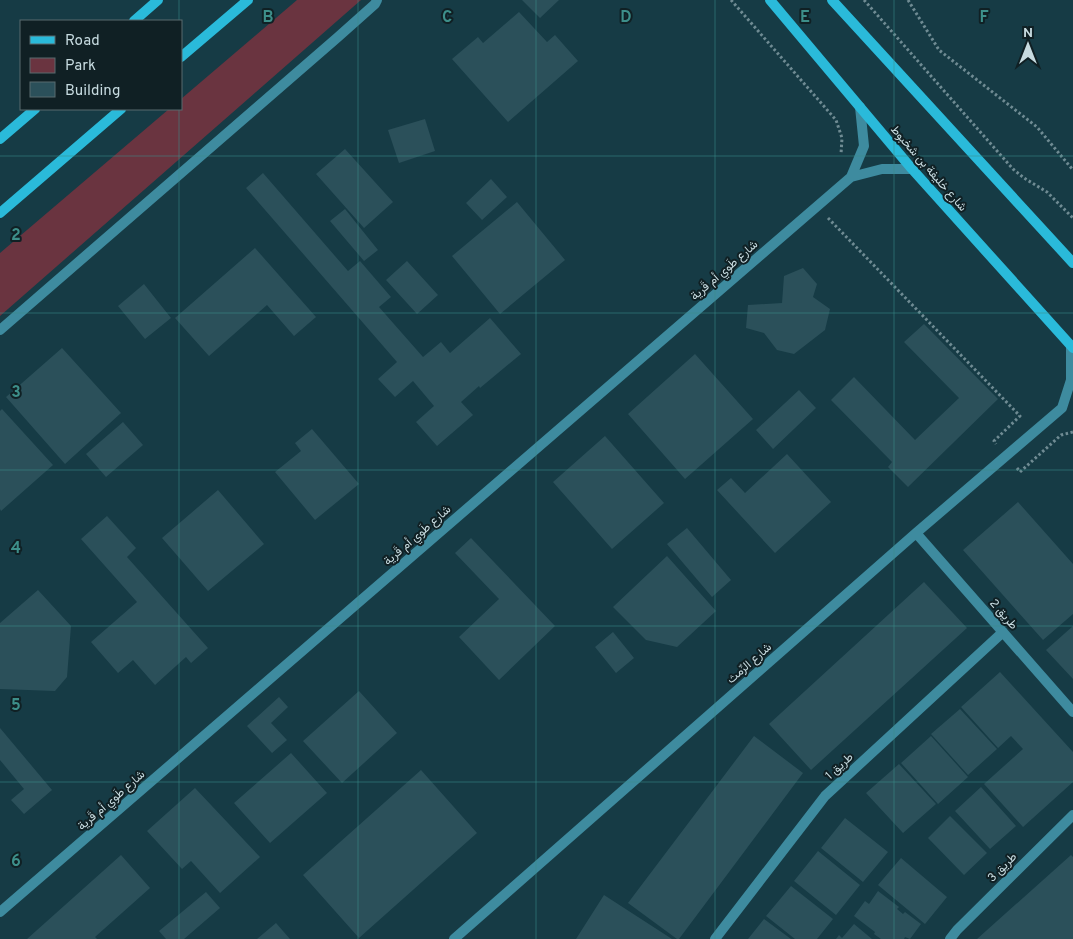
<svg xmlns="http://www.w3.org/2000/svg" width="1073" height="939" font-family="Overpass,Vazirmatn,sans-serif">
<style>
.green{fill:#6a3440}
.building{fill:#2b505a}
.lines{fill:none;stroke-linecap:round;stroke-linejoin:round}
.path{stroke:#6f8b93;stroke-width:3;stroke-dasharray:2.5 2.5;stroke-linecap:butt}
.minor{stroke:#3e8b9f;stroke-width:10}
.secondary{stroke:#2abada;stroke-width:10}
.grid{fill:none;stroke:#3d8f8a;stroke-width:1;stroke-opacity:0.55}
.labels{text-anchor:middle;stroke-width:4;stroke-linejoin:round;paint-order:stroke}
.street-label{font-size:12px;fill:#c7dbe0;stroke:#102024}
.grid-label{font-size:16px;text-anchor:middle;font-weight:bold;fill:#3d8f8a;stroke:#102024;stroke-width:4;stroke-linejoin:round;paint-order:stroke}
</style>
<rect width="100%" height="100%" fill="#163b45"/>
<!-- green -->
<path class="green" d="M297,0h64l-361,316v-63l169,-144h12v-10z"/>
<!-- building -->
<path class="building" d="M522,0h37l-19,18z
M519,12l28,30 8,-7 23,26 -70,61 -56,-63 26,-22 5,6z
M425,119l10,32 -36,12 -11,-33z
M345,149l48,53 -29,26 -48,-54z
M263,173l85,98 12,-10 31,36 -12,10 44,50 18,-15 9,11 40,-35 31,36 -41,34 -1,-2 -18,16 12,13 -36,31 -21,-24 18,-16 -21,-25 -18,16 -17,-18 19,-17 -151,-174z
M491,179l16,18 -25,23 -16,-17z
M517,202l48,58 -65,54 -48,-58z
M345,209l33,41 -14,11 -34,-40z
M255,248l61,69 -22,19 -27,-31 -58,51 -34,-38z
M407,261l31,34 -21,19 -31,-34z
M803,268l14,16 -4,13 17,12 -5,21 -31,24 -17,-4 -13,-17 -18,-5 2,-23 34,-2 2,-27z
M144,284l27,34 -26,21 -27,-33z
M924,324l74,75 -90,88 -20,-20 4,-5 -61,-62 23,-23 61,63 44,-42 -55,-56z
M62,348l59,65 -56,51 -59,-67z
M695,354l58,65 -68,60 -57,-65z
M799,390l17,18 -43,41 -17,-19z
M2,409l51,56 -52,46 -1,-2v-98z
M123,422l20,23 -37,32 -20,-23z
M312,429l47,55 -44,36 -40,-48 26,-21 -6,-8z
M605,436l59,67 -52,46 -59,-67z
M787,454l44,48 -56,51 -58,-63 14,-12 14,15z
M218,490l46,54 -56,47 -46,-53z
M1018,502l55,62v50l-30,26 -80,-90z
M107,516l29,32 -9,9 81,91 -17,15 -5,-6 -31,28 -22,-25 -15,13 -27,-31 46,-40 -56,-63z
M687,528l44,52 -19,17 -45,-53z
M471,538l84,88 -56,54 -40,-43 40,-38 -44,-46z
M667,556l49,55 -39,36 -31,-7 -33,-33z
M924,582l43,46 -156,142 -42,-46z
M38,590l33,36 -4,51 -12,14 -55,-2v-66z
M1073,626v53l-27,-29z
M613,632l21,26 -18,15 -21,-26z
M1000,672l73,80v30l-50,45 -39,-43 39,-35 -12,-13 -13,12 -37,-41z
M359,691l38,42 -55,50 -39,-42z
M279,697l9,10 -17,16 16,17 -15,13 -25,-27z
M960,709l37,40 -29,26 -37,-41z
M0,728l52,62 -28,24 -13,-14 13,-11 -24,-29z
M754,736l49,37 -124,166h-2l-49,-36z
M931,736l37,41 -30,27 -37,-41z
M291,753l36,40 -57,50 -36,-40z
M899,764l37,40 -33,29 -37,-40z
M421,770l56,63 -118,105 -56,-63z
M981,787l35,39 -26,23 -35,-38z
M195,788l65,69 -40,36 -29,-32 -9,8 -35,-38z
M950,816l37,37 -23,22 -36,-37z
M845,818l43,34 -25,30 -42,-34z
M818,851l42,34 -24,30 -42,-34z
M121,855l29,33 -55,49 2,2h-70z
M1071,855l2,2v82h-96z
M901,858l46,39 -22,27 -47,-39z
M791,886l42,33 -16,20h-22l-29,-23z
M878,891l21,16 -2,2 6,5 2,-2 16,12 -11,15 -5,-2 -1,2h-23l-7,-5 1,-2 -21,-16 11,-15 4,3z
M206,892l14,16 -36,31h-18l-7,-8z
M604,895l68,44h-96z
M764,919l27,20h-43z
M276,923l14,16h-33z
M854,924l18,15h-36l3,-4 3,3z"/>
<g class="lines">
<!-- path -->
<path class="path" d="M731,0l105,120 6,18 -1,16
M864,0l149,169 11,9 23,14 26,26
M908,0l31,50 98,77 36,43
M828,218l192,198 -26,25 2,3
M1017,468l3,4 41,-37 12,-3"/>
<!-- minor -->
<path class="minor" d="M851,177l13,-31 -4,-39
M0,330l338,-293 37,-33 2,-4
M916,533l157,179
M0,912l851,-735 31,-8h30
M454,939l462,-406 146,-125 9,-28v-35
M715,939l110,-143 178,-164
M950,939l7,-9 116,-115"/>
<!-- secondary -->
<path class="secondary" d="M770,0l142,169 161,179
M832,0l241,263
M134,21l24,-21
M181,57l67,-57
M0,139l35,-30
M0,213l121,-104"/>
</g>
<!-- grid -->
<path class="grid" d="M179,0v21M358,0v939M536,0v939M715,0v939M894,0v939M179,109v830M0,156h1073M0,313h1073M0,470h1073M0,626h1073M0,782h1073"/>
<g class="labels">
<!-- street labels -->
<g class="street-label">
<text transform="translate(929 168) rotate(49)" y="4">شارع خليفة بن شخبوط</text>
<text transform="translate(724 270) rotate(-41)" y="4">شارع طَوي أم قَرية</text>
<text transform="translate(417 535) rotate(-41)" y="4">شارع طَوي أم قَرية</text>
<text transform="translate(1004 614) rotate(49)" y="4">طريق 2</text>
<text transform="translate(749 663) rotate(-41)" y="4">شارع الرِّمث</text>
<text transform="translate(839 766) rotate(-43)" y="4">طريق 1</text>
<text transform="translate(111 800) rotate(-41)" y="4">شارع طَوي أم قَرية</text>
<text transform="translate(1002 867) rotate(-45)" y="4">طريق 3</text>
</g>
</g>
<g class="grid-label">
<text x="268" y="22">B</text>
<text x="447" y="22">C</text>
<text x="626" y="22">D</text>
<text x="805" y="22">E</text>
<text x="984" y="22">F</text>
<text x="16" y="240">2</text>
<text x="16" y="397">3</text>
<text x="16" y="553">4</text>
<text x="16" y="710">5</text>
<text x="16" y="866">6</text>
</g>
<!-- legend -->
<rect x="20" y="20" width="162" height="90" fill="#102024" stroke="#596b6f"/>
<rect x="30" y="36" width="25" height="8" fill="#2abada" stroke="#596b6f"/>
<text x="65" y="45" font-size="15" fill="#c7dbe0">Road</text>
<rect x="30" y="58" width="25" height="15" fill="#6a3440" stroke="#596b6f"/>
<text x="65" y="70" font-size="15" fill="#c7dbe0">Park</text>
<rect x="30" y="82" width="25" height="15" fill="#2b505a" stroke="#596b6f"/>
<text x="65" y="95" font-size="15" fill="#c7dbe0">Building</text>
<!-- north arrow -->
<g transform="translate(1028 45)" stroke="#102024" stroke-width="4" paint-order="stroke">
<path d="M0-4L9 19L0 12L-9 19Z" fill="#c7dbe0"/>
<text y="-8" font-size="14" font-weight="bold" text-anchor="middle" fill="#c7dbe0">N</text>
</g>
</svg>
